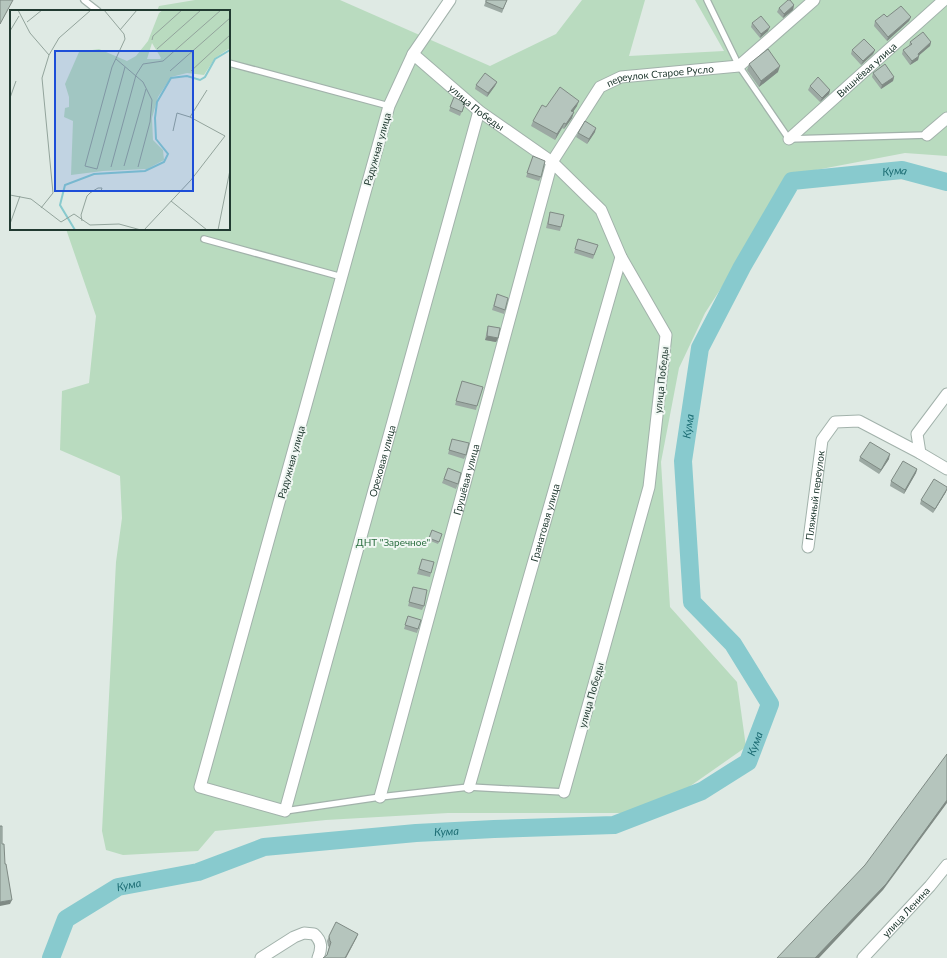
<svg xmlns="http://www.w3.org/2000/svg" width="947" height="958" font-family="Lato,sans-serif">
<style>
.green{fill:#b9dbbf}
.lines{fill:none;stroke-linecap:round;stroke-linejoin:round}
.river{stroke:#88cace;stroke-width:18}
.lane-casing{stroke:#a2b2ab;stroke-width:8}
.street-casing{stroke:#a2b2ab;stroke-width:13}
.lane{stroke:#fff;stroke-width:5.5}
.street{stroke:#fff;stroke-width:11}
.wall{fill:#9ca9a3}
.shaded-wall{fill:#7f8a84}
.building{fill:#b5c5bd;stroke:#7f8a84}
.labels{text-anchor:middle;stroke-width:4;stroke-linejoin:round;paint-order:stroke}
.street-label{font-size:10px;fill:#213a31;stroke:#f0f7f3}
.park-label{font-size:10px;fill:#2c6f41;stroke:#f0f7f3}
.water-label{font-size:11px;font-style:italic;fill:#1d6d74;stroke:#f0f7f3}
.inset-river{fill:none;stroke:#88cace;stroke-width:2}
.inset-road{fill:none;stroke:#93a49c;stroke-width:1}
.view{fill:#1d4ed8;fill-opacity:0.15;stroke:#1d4ed8;stroke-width:2}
.inset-edge{fill:none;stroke:#213a31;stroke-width:2}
</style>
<rect width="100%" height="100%" fill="#dfeae4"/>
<!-- green -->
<path class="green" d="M195,0h145l150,66 66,-32 26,-34h63l-16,56 95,-5 -29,-51h252v156l-42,-3 -110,21 -90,139 -26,55 -18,94 9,145 67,75 9,65 -60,42 -60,24h-178l-122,7 -111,11 -17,20 -75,4 -17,-5 -4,-19 14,-269 6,-44 -2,-42 -60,-26 2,-59 27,-8 7,-67 -30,-87h163v-218h-72l2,-5z"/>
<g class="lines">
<!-- river -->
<path class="river" id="s1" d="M51,958l15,-39 52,-32 80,-15 66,-25 152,-14 78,-4 120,-4 88,-34 46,-29 22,-58 -37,-60 -41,-42 -9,-141 17,-113 42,-81 50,-86 110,-11 45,12"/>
<defs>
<path id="lane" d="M84,0l14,11
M707,0l32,66 50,73 138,-4
M229,63l160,43
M204,239l138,38
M285,811l95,-14 89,-10 95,5"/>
<g id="street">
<path id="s2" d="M450,0l-37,54 -24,52 -189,681 85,24 194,-700"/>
<path id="s3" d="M413,54l66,57 73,51 49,48 20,47 45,78 -17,152 -85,305"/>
<path d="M927,135l20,-17"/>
<path id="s4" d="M789,139l155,-139"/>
<path d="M947,394l-30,40 3,19 27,16"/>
<path id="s5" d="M808,547l14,-107 13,-18 24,-1 61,32"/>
<path id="s6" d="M469,787l152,-530"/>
<path id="s7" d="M380,797l172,-635 48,-75 21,-10 118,-11 75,-66"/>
<path d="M261,958l33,-21 10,-4 10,1c8,7 8,14 4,24"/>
<path id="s8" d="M863,958l67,-72 17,-21"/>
</g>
</defs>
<!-- lane casing -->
<use href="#lane" class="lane-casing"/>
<!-- street casing -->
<use href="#street" class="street-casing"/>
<!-- lane -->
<use href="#lane" class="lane"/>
<!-- street -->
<use href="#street" class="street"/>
</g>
<!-- wall -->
<path class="wall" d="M486,0h21l-5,13 -18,-7z
M794,5l-1,5 -10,8 -6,-6 2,-4z
M911,17l-2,4 -22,20 -13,-15 1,-5z
M752,23l16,8 -8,7 -9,-11z
M910,42h21l-1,4 -11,9 -1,5 -8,5 -8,-11 1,-4 6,-4z
M852,50h23l-2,4 -12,11 -10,-11z
M749,64l29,8 -19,15 -12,-17z
M873,73l21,4 -1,4 -12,8 -9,-12z
M497,82l-2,4 -8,11 -12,-8 1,-4z
M810,86l20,4 -1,4 -9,8 -12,-12z
M454,97l11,6 -5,13 -11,-5z
M577,106l-4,6 -1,6 -8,11 -2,-1 -7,12 -24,-14 2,-5 13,-14z
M595,132l-8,12 -11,-7 2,-4z
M533,156l8,21 -2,4 -13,-4z
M550,212l11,15 -1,4 -14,-3z
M578,239l20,6 -5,14 -19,-6z
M497,294l8,16 -1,4 -12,-4z
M488,326l10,12 -2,4 -11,-2 2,-10z
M462,381l15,25 -1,4 -21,-5z
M452,439l14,16 -2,4 -16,-5z
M860,457l29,2 -10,15 -20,-13z
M448,468l10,16 -2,5 -14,-6z
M917,469l-1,4 -12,21 -14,-8 1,-5z
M947,487l-1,5 -13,21 -13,-9 1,-4z
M432,530l10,4 -4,10 -10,-4z
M422,559l9,14 -1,4 -13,-3z
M413,587l11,19 -2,4 -14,-4z
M408,616l13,4 -4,13 -13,-4z
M358,934l-2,5 -29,16 2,-8 -1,-1 -1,-5 2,-5z"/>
<!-- shaded-wall -->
<path class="shaded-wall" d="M794,5l-1,5 -10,8 1,-4z
M911,17l-2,4 -22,20 1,-4z
M770,27l-2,4 -8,7 1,-4z
M931,42l-1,4 -14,12 2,-4z
M875,50l-2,4 -12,11 2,-4z
M919,56l-1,4 -8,5 2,-4z
M780,66l-2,6 -19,15 2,-6z
M894,77l-1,4 -12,8 1,-4z
M497,82l-2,4 -8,11 1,-4z
M830,90l-1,4 -9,8 2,-4z
M579,101l-2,5 -7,10 1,-5z
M574,112l-2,6 -8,11 2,-5z
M564,123l-2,5 -7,12 2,-6z
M596,128l-1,4 -8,12 2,-5z
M487,336l11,2 -2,4 -11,-2z
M890,454l-1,5 -10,15 2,-4z
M917,469l-1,4 -12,21 1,-4z
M947,489l-1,3 -13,21 2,-4z
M947,800v3l-64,87 -64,68h-4z
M12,900l-2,4 -10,2v-4z
M358,934l-2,5 -10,19h-1z"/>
<!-- building -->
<path class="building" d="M0,0h13l-13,24z
M486,0h21l-4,9 -17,-7z
M788,0h2l4,5 -10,9 -5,-6z
M901,6l10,11 -23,20 -13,-16 9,-7 3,3z
M761,16l9,11 -9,7 -9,-11z
M923,32l8,10 -13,12 1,2 -7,5 -9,-11 9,-6 -2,-2z
M864,39l11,11 -12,11 -11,-11z
M768,49l12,17 -19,15 -12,-17z
M885,64l9,13 -12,8 -9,-12z
M485,73l12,9 -9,11 -12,-8z
M818,77l12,13 -8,8 -12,-12z
M560,87l19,14 -8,10 3,1 -8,12 -2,-1 -7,11 -24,-13 9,-16 4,2z
M454,97l11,6 -3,9 -12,-5z
M585,121l11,7 -7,11 -11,-6z
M533,156l12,5 -4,16 -14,-4z
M550,212l14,3 -3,12 -13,-3z
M578,239l20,6 -4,10 -19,-6z
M497,294l11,4 -3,12 -11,-4z
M488,326l12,2 -2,10 -11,-2z
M462,381l21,6 -6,19 -21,-5z
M452,439l17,4 -3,12 -17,-5z
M870,442l20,12 -9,16 -21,-13z
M903,461l14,8 -12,21 -14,-9z
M448,468l13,5 -3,11 -14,-5z
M934,479l13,8v2l-12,20 -14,-9z
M432,530l10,4 -3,8 -10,-4z
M422,559l12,3 -3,11 -12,-4z
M413,587l14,3 -3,16 -15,-4z
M408,616l13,4 -3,9 -13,-4z
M947,754v46l-61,84 -71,74h-38l88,-93z
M0,826h2v18h2l1,20h1l6,36 -12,2z
M336,922l22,12 -13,24h-22l4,-3 4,-13 -1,-1 -1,-5z"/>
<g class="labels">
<!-- street labels -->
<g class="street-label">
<text dy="4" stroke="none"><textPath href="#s4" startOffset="104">Вишнёвая улица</textPath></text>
<text dy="4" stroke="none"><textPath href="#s7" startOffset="809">переулок Старое Русло</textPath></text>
<text dy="4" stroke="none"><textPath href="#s3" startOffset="83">улица Победы</textPath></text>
<text transform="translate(377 149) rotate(-74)" y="4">Радужная улица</text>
<text transform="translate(661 380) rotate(-84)" y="4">улица Победы</text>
<text dy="4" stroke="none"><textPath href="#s2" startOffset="1281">Ореховая улица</textPath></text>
<text transform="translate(291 462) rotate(-74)" y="4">Радужная улица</text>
<text dy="4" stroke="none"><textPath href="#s7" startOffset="329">Грушёвая улица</textPath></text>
<text dy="4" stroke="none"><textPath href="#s5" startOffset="52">Пляжный переулок</textPath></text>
<text dy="4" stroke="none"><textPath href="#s6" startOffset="275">Гранатовая улица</textPath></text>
<text transform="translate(591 695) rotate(-74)" y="4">улица Победы</text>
<text dy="4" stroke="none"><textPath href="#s8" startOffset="63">улица Ленина</textPath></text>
</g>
<!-- park labels -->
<g class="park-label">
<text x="393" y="546">ДНТ "Заречное"</text>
</g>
<!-- water labels -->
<g class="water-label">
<text dy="4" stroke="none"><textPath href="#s1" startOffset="1495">Кума</textPath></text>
<text dy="4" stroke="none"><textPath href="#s1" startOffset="1122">Кума</textPath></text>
<text dy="4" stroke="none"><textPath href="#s1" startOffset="774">Кума</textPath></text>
<text dy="4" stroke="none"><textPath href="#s1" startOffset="438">Кума</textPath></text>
<text dy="4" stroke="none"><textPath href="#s1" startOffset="114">Кума</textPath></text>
</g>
</g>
<!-- overview -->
<g transform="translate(10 10)">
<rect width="220" height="220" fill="#dfeae4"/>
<path d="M153,0h67v38l-15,10 -11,17 -17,-2 -16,4 -13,20 -6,21 1,22 10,10 1,10 -17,9 -44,2 -32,4 2,-54 -9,-4 1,-9 4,-1v-10l-4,-13 14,-32 20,-3 28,12 9,-5 12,-15 11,-28zM142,33l9,15 -1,1h-13z" fill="#b9dbbf" fill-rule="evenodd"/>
<path class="inset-river" d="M65,220l-15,-25 5,-20 29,-11 51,-3 19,-9 4,-8 -12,-15 -1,-21 2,-16 14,-24 16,-2 13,4 5,-3 10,-18 15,-9"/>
<path class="inset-road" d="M8,0l12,23 19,22M94,0l20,24 1,5 -13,28 -27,99 12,3 28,-102M17,12l15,-12M110,20l17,-20M0,21l9,-15M142,30l1,-4 29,-26M147,39l44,-39M106,49l27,23 9,18 -2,22 -12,45M160,61l60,-53M181,61l39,-36M197,80l-17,27 35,19M0,88l6,-17M163,121l4,-18 13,4M114,156l22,-77M101,157l25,-92 7,-11 20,-3 58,-51M0,185l21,4 30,23 13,-8 16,11 29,-1 22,6M161,191l36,29M31,198l12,-15 -11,-115 7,-23 10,-17 32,-28M72,211l-1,-6 6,-19 3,-3 3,-2 5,-3h4l-1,3h-8M0,214l10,-28M134,220l47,-50 34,-44M208,220l12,-60"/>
<path class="view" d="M45,41h138v140h-138z"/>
<rect width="220" height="220" class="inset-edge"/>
</g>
</svg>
